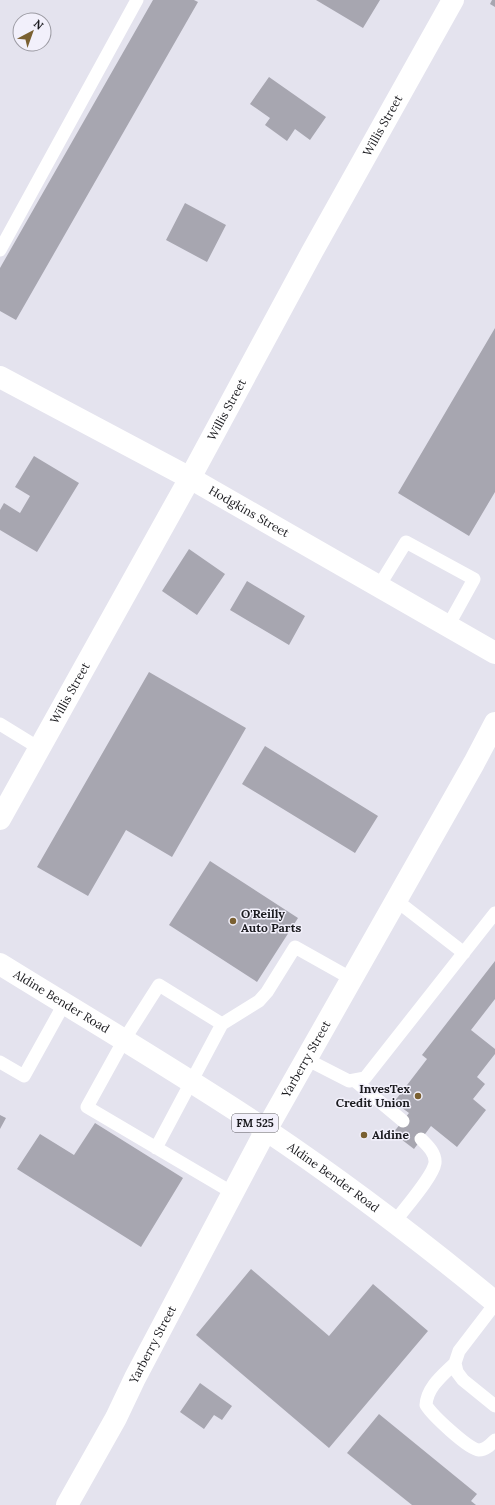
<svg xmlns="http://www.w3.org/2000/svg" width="495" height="1505" font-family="Lora,serif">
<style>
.building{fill:#a7a6b0}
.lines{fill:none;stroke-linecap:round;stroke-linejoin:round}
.service{stroke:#fff;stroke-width:13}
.minor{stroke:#fff;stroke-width:22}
.primary{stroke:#fff;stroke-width:22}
.poi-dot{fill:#7a6031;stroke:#f2f0fb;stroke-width:1.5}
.labels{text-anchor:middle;stroke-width:3;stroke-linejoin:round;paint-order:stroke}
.shield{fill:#f2f0fb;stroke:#5c5b61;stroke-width:1}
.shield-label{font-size:11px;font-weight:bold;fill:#1b1b1f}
.street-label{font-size:12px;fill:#1b1b1f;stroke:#f2f0fb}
.poi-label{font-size:12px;font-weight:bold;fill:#1b1b1f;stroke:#f2f0fb;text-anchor:start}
</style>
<rect width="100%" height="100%" fill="#e4e3ee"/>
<!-- building -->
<path class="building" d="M153,0h41l4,2 -182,318 -16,-9v-43z
M316,0h64l-17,28z
M492,0h3v7l-5,-3z
M269,77l57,40 -16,23 -15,-11 -8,12 -22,-16 5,-7 -20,-14z
M185,203l41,22 -19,37 -41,-22z
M495,328v164l-26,44 -71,-43z
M34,456l45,27 -42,69 -37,-22v-20l4,-7 16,10 10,-17 -15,-9z
M189,549l36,25 -28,41 -35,-24z
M247,581l58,35 -16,29 -59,-35z
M149,672l97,56 -74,129 -46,-27 -38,66 -51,-29z
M265,746l113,70 -23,37 -113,-69z
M210,861l88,57 -41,64 -88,-57z
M495,961v38l-24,31 24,19v5l-18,23 8,7 -12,15 13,11 -29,37 -26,-21 -17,23 -21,-16 16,-20 -15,-11 33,-43 -5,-4z
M0,1115l6,3 -6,11z
M95,1123l88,55 -42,69 -124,-78 23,-35 34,21z
M251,1269l78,67 44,-52 55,47 -99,117 -133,-113z
M200,1383l32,23 -10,14 -8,-5 -10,14 -24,-17z
M379,1414l98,80 -6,7 5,4h-64l-65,-52z"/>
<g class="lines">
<!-- service -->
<path class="service" d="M0,250l137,-250
M379,586l27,-44 68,37 -26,47
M0,724l39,24
M397,901l67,52
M222,1024l-63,-39 -35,55 -37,67 146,86
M306,1059l43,22 16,-3 130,-165
M0,1062l24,14 40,-72
M354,1080l49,41
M156,1148l66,-124 37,-23 8,-9 28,-45 57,32
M394,1223c9,-13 39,-46 41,-60 1,-10 -8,-18 -14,-24
M495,1304l-36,47 -4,12 2,9 6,8 32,26
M455,1363c-12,12 -28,24 -29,42 6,10 42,44 53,45 7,0 12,-6 16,-10"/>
<!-- minor -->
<g class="minor">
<path id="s1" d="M0,377l190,101 305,175"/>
<path id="s2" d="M0,819l190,-341 122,-226 141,-252"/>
<path id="s3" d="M67,1505l49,-87 19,-40 131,-248 208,-367 21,-40"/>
</g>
<!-- primary -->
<path class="primary" id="s4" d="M0,964c89,55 179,108 266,166 79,53 155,111 229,172"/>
</g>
<!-- markers -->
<g class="poi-dot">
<circle cx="233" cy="921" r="4"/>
<circle cx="418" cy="1096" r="4"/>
<circle cx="364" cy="1135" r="4"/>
</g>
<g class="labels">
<!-- shield labels -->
<rect class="shield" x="232" y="1114" width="46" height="18" rx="3"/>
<g class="shield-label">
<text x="255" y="1127">FM 525</text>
</g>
<!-- street labels -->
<g class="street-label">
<text dy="4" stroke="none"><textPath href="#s2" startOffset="792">Willis Street</textPath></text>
<text dy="4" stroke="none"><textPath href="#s2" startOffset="468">Willis Street</textPath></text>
<text dy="4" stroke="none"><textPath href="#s1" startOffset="283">Hodgkins Street</textPath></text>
<text dy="4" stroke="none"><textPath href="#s2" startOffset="144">Willis Street</textPath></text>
<text dy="4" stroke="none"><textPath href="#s4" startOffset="72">Aldine Bender Road</textPath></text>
<text dy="4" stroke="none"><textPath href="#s3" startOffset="506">Yarberry Street</textPath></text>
<text dy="4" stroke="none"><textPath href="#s4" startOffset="396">Aldine Bender Road</textPath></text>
<text dy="4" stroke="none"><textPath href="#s3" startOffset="182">Yarberry Street</textPath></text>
</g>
<!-- poi labels -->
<g class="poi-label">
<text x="241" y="918">O'Reilly<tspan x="241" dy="14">Auto Parts</tspan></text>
<text x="410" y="1093" text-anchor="end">InvesTex<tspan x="410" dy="14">Credit Union</tspan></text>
<text x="372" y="1139">Aldine</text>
</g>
</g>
<!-- north arrow -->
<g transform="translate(32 32) rotate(41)"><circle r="19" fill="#f2f0fb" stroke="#9c9ba3"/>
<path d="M0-3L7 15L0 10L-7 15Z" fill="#7a6031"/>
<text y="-6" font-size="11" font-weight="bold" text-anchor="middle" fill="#1b1b1f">N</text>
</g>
</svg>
